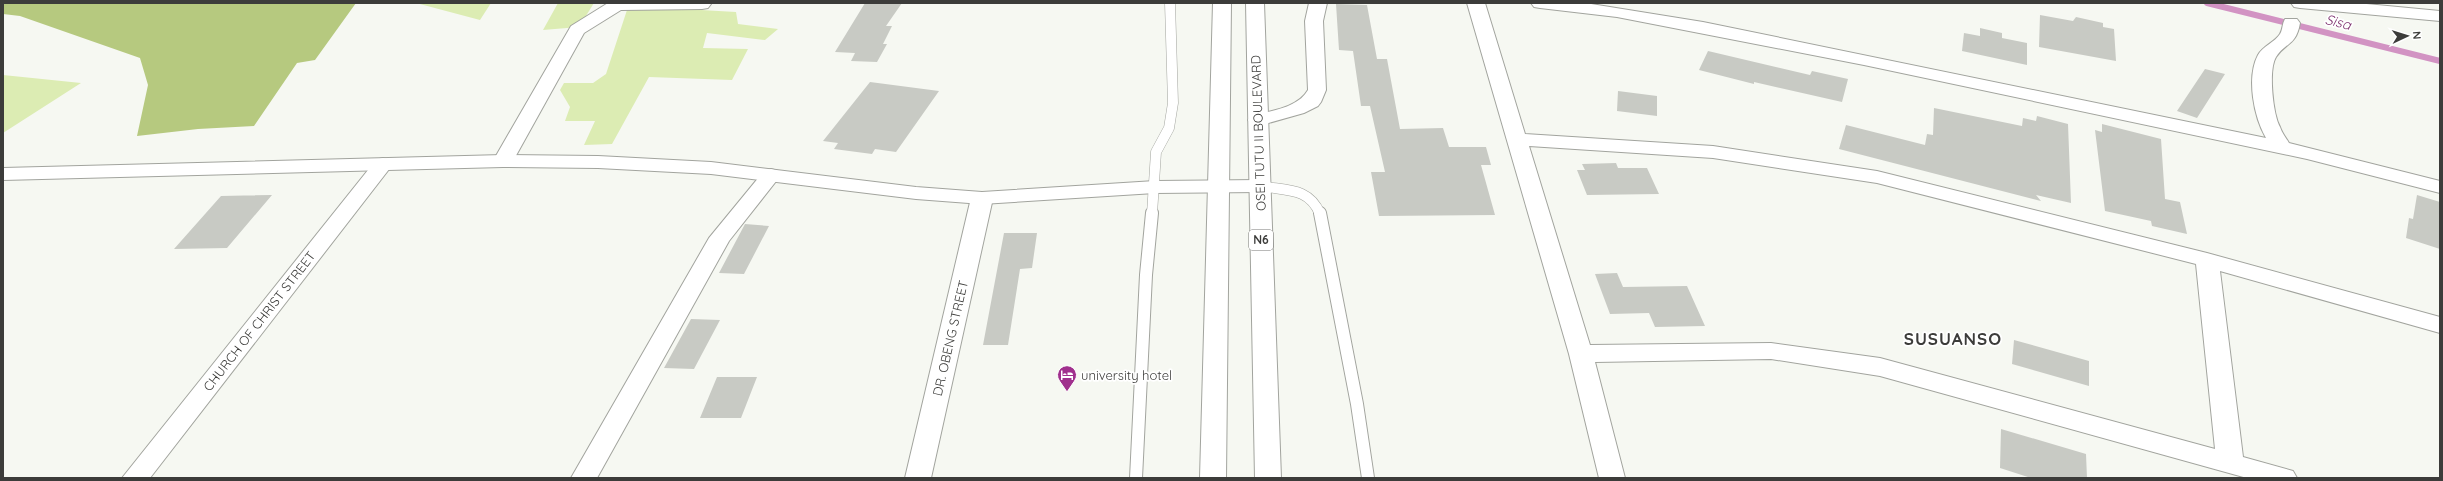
<svg xmlns="http://www.w3.org/2000/svg" width="2443" height="481" font-family="Quicksand,sans-serif">
<style>
.green{fill:#dcecb3}
.forest{fill:#b6c97f}
.lines{fill:none;stroke-linecap:round;stroke-linejoin:round}
.stream{stroke:#d293c3;stroke-width:6}
.building{fill:#c8cac4}
.service-far1-casing{stroke:#a2a49e;stroke-width:11}
.service-casing{stroke:#a2a49e;stroke-width:14}
.minor-casing{stroke:#a2a49e;stroke-width:2}
.tertiary-casing{stroke:#a2a49e;stroke-width:2}
.trunk-casing{stroke:#a2a49e;stroke-width:2}
.service-far1{stroke:#fff;stroke-width:10}
.service{stroke:#fff;stroke-width:12}
.minor{fill:#fff;fill-rule:evenodd}
.tertiary{fill:#fff;fill-rule:evenodd}
.trunk{fill:#fff;fill-rule:evenodd}
.labels{text-anchor:middle;stroke-width:3.5;stroke-linejoin:round;paint-order:stroke}
.shield{fill:#fff;stroke:#767675;stroke-width:1}
.shield-label{font-size:12px;font-weight:bold;fill:#3c3c3a}
.street-label{font-size:13px;fill:#3c3c3a;stroke:#fff}
.poi-label{font-size:13px;fill:#3c3c3a;stroke:#fff;text-anchor:start}
.water-label{font-size:14px;font-style:italic;fill:#803572;stroke:#fff}
.district-label{font-size:17px;font-weight:bold;letter-spacing:1px;fill:#3c3c3a;stroke:#fff}
</style>
<rect width="100%" height="100%" fill="#f6f8f2"/>
<!-- green -->
<path class="green" d="M416,3h75l-11,17z
M558,3h36l-15,24 -36,3z
M666,8l70,4 2,12 40,5 -13,11 -58,-7 -4,15 45,1 -16,31 -83,-3 -37,67 -28,1 11,-24h-30l5,-14 -10,-17 4,-7h29l13,-9 21,-64z
M3,75l78,8 -78,50z"/>
<!-- forest -->
<path class="forest" d="M3,3h353l-41,57 -18,3 -43,63 -56,3 -61,7 11,-51 -8,-27 -120,-42 -17,-2z"/>
<g class="lines">
<!-- stream -->
<path class="stream" d="M2207,3l233,58"/>
</g>
<!-- building -->
<path class="building" d="M865,3h37l-16,23h6l-9,18h4l-10,18 -26,-1 4,-8 -20,-1z
M1336,4l31,1 10,54h10l13,70 43,-1 6,19h37l5,18h-10l14,50 -116,1 -8,-44h14l-15,-66h-9l-8,-55 -14,-1z
M2040,15l33,6 3,-4 27,6v4l11,2 2,32 -77,-14z
M1980,28l22,5v5l25,5v22l-65,-14 2,-18 16,3z
M1708,51l102,24 2,-4 36,8 -6,23 -88,-20v2l-55,-14z
M2205,69l20,5 -28,44 -20,-7z
M870,82l69,9 -43,61 -21,-3 -3,5 -38,-5 4,-6 -15,-2z
M1618,91l39,5v20l-40,-5z
M1934,108l88,18 1,-8 13,3 1,-5 31,8 3,79 -35,-8 5,6 -202,-52 7,-24 79,20 2,-11 6,1z
M2102,124l59,15 4,60 15,3 7,32 -35,-8 -1,-5 -46,-10 -10,-81 7,2z
M1616,163l2,5h29l12,26 -72,1 -10,-25h8l-3,-6z
M272,195l-45,53 -53,1 47,-53z
M2417,195l23,7v47l-34,-11 3,-20 4,1z
M745,224l24,2 -25,48 -25,-1z
M1004,233h33l-5,35 -12,1 -12,76h-25z
M1617,273l6,14 64,-1 18,40 -50,1 -6,-14 -39,1 -15,-40z
M691,319l29,1 -26,49 -30,-1z
M2014,340l75,21v25l-77,-22z
M717,377h40l-16,41h-41z
M2001,429l85,25 1,24h-56l-31,-10z"/>
<g class="lines">
<defs>
<path id="service-far1" d="M1260,186c26,5 49,1 60,28
M1152,214l4,-62 13,-24 4,-25 -3,-100"/>
<path id="service" d="M1320,213l37,191 11,74
M1136,478l10,-203 6,-62"/>
<path id="minor" d="M608,3l103,1 -3,4 -6,1 -81,1 -37,23 -71,128 -3,4 -7,2 -7,-2 -3,-4 78,-135z
M1309,3h18l-4,18 3,69 -5,12 -3,4 -14,7 -46,13 -7,-2 -3,-4 3,-4c19,-5 47,-8 57,-26l-3,-69z
M1467,3h18l40,131 188,12 164,25 330,82 233,64v16l-220,-62 23,186 50,14 4,7h-50l-367,-102 -109,-17 -176,3 30,116h-26l-30,-124zM1529,146l184,12 164,25 319,81 19,185 -335,-91 -109,-15 -181,2z
M1531,3h54l118,19 563,116c-12,-21 -20,-60 -8,-83 5,-9 17,-13 22,-21 3,-5 2,-10 5,-15h12l3,4c-4,23 -14,19 -24,34 -8,13 -3,57 4,70 2,6 6,11 9,16l151,38v12l-133,-34 -443,-94 -247,-48 -77,-9 -6,-1z
M2291,3h65l84,8v10l-140,-13 -6,-1z
M383,158l7,2 3,4 -3,4 -240,310h-28l254,-318z
M771,169l7,2 3,4 -52,66 -132,237h-26l138,-240 55,-67z
M982,192l7,1 4,5 -62,280h-26l66,-280 4,-5z"/>
<path id="tertiary" d="M503,155l95,1 113,6 205,25 66,5 173,-11 105,-1 7,2 3,4 -3,4 -7,2 -105,1 -173,11 -66,-5 -205,-25 -113,-6 -95,-1 -500,13v-12z"/>
<path id="trunk" d="M1213,3h18l-5,475h-26z
M1246,3h18l17,475h-26z"/>
</defs>
<!-- service-far1 casing -->
<use href="#service-far1" class="service-far1-casing"/>
<!-- service casing -->
<use href="#service" class="service-casing"/>
<!-- minor casing -->
<use href="#minor" class="minor-casing"/>
<!-- tertiary casing -->
<use href="#tertiary" class="tertiary-casing"/>
<!-- trunk casing -->
<use href="#trunk" class="trunk-casing"/>
<!-- service-far1 -->
<use href="#service-far1" class="service-far1"/>
<!-- service -->
<use href="#service" class="service"/>
<!-- minor -->
<use href="#minor" class="minor"/>
<!-- tertiary -->
<use href="#tertiary" class="tertiary"/>
<!-- trunk -->
<use href="#trunk" class="trunk"/>
</g>
<!-- icons -->
<defs>
<symbol id="hotel-pin" viewBox="-11 -11 22 30"><path d="M0 17L-7.5 6A9.5 9.5 0 1 1 7.5 6Z" fill="#a0308d" stroke="#fff"/><path d="M-6-4.5h1.5V1H6V5H4.5V3h-9V5H-6ZM-4 0a1.8 1.8 0 1 1 3.6 0ZM.5 0V-2.5h3Q6-2.5 6 0Z" fill="#fff"/></symbol>
</defs>
<g fill-rule="evenodd">
<use href="#hotel-pin" x="1056" y="364" width="22" height="30"/>
</g>
<g class="labels">
<!-- shield labels -->
<rect class="shield" x="1249" y="230" width="24" height="20" rx="3"/>
<g class="shield-label">
<text x="1261" y="244">N6</text>
</g>
<!-- street labels -->
<g class="street-label">
<text transform="translate(1258 133) rotate(-92)" y="5">OSEI TUTU II BOULEVARD</text>
<text transform="translate(259 321) rotate(-52)" y="5">CHURCH OF CHRIST STREET</text>
<text transform="translate(950 338) rotate(-77)" y="5">DR. OBENG STREET</text>
</g>
<!-- poi labels -->
<g class="poi-label">
<text x="1081" y="380">university hotel</text>
</g>
<!-- water labels -->
<g class="water-label">
<text transform="translate(2338 22) rotate(14)" y="5">Sisa</text>
</g>
<!-- district labels -->
<g class="district-label">
<text x="1953" y="345">SUSUANSO</text>
</g>
</g>
<!-- border -->
<rect width="2443" height="481" fill="none" stroke="#3c3c3a" stroke-width="8"/>
<!-- north arrow -->
<g transform="translate(2407 36) rotate(86)" stroke="#ffffff" stroke-width="3" paint-order="stroke">
<path d="M0-3L7 15L0 10L-7 15Z" fill="#3c3c3a"/>
<text y="-6" font-size="11" font-weight="bold" text-anchor="middle" fill="#3c3c3a">N</text>
</g>
</svg>
